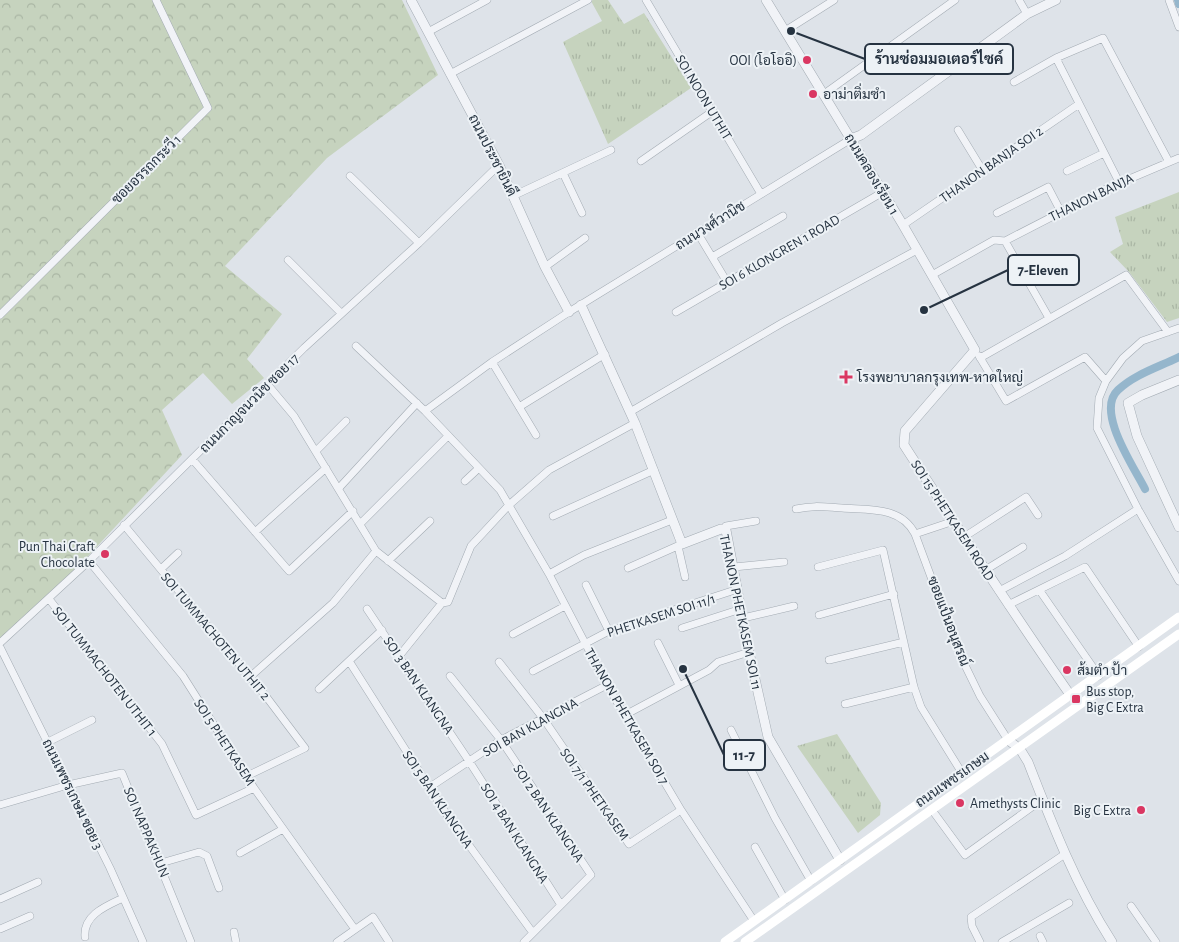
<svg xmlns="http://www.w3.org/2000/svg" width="1179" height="942" font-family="'Alegreya Sans',Sarabun,sans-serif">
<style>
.grass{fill:url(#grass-tufts)}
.forest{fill:url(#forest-crowns)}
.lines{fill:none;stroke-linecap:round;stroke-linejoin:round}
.canal{stroke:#95b6cc;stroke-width:8}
.minor-casing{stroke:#a3abb3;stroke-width:8}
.tertiary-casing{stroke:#a3abb3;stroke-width:10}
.minor{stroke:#f1f3f7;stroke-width:7}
.tertiary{stroke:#f1f3f7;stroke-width:9}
.secondary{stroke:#fff;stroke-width:9}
.poi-dot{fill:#da3762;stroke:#edf2f6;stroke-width:2}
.labels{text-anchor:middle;stroke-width:4;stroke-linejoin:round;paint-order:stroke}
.poi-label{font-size:14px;fill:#263341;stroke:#edf2f6;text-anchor:start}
.street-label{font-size:14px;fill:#263341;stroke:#edf2f6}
.leader{fill:none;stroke:#263341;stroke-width:2}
.callout-dot{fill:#263341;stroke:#edf2f6;stroke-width:2}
.callout{fill:#edf2f6;stroke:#263341;stroke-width:2}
.callout-label{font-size:15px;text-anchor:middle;font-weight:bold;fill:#263341}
</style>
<defs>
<pattern id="grass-tufts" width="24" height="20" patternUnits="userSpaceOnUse" patternTransform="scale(1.25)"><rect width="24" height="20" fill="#c6d3be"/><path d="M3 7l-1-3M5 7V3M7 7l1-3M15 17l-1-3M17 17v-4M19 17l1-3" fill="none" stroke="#aab6a4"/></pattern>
<pattern id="forest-crowns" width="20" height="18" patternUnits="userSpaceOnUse" patternTransform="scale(1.25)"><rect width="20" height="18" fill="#c6d3be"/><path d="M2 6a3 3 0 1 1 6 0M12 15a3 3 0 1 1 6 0" fill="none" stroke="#aab6a4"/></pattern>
</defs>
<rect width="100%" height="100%" fill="#dee3e9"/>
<!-- grass -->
<path class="grass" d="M593,0h15l16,24 20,-11 47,75 -83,56 -45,-102 39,-21 -11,-20z
M1179,192v126l-12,4 -38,-50 -19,-20 13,-8 -8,-27z
M837,734l44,69 -1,12 -22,18 -61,-87z"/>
<!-- forest -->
<path class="forest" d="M0,0h402l36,75 -111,83 -102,108 57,48 -35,45 17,19 -32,26 -29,-31 -41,37 20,45 -119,128 -63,56z"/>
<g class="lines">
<!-- canal -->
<path class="canal" d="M1178,0l1,4
M1145,489c-11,-22 -50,-78 -27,-99 17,-16 41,-23 61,-33"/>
<defs>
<path id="minor" d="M646,0l115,194
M1019,0l8,14
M1169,0l10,27
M785,31l49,-31
M428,32l59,-32
M1056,58l63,124
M450,74l138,-74
M1014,82l42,-24 47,-20 66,124
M824,94l131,-94
M958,130l25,41
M641,161l72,-50
M1067,171l37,-18
M563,173l19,40
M350,176l69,67
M515,195l96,-45
M997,213l51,-26 13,25
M903,225l176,-121
M697,232l30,50
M1005,241l44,77
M712,257l71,-41
M288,260l53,53
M545,267l40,-29
M932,275l62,-35 11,1 103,-53 71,-30
M676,312l207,-120
M0,315l208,-207 -52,-108
M1179,328l-37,13 -19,17 -17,23 -7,17 -2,30 41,81 41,72
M356,346l69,65 75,79 49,84 58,111 74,125 73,111
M979,356l27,45 79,-44 21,24
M980,358l146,-83 42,57
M492,362l44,73
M268,385l26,31 82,135 66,52
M519,407l86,-53
M425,411l67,-49 77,-50 282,-173
M630,412l152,-89 135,-73
M316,451l30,-30
M192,459l97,112 64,-60
M465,481l14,-13
M339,488l78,-85
M796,509c18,-4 28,-2 46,-1 26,2 59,-2 73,26
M553,516l101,-46
M954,521l-39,13 45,121 20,41 28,44
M361,523l87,-87
M124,525l141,170 40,53 -58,28
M726,526l30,-5
M255,532l71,-64
M964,537l62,-40 12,18
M678,546l7,31
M89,561l94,115 71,112 100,140
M388,561l42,-40
M734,567l50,-5
M818,567l65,-17 31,137 7,20 41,66
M628,568l54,-24
M161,569l17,-16
M987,569l36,-22
M549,574l35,-19 88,-35
M586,585l23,46
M999,591l66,-35 73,-47
M1040,591l59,85
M49,599l113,145 34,71 58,-27
M1008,605l77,-38 54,80
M367,609l102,152 92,144
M819,615l75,-21
M743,618l51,-12
M682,628l59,-19
M513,634l52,-28
M0,643l89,-82 215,-213 115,-105 80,-78
M658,643l21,42
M0,647l110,221 33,74
M400,655l42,-52 6,-1 23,-56 38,-41 40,-35 86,-47
M829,660l75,-18
M349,661l98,154 86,118
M499,662l44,56 86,126 52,-34
M533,671l76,-40 129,-42
M450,676l51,64 90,135 -67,67
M250,677l83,-74 43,-52
M319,689l63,-59
M845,704l69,-17
M625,715l84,-45 9,-8 31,-10
M731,730l44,88 36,63
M48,742l44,-22
M430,787l71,-47 106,-55
M0,805l68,-20 54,-12 69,169
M932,810l33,45 78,-56
M755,847l30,53
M240,853l43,-24
M161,863l38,-11 8,4 12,32
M0,899l38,-17
M1131,906l25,36
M0,929l30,-13
M234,932l2,10
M1040,936l3,6
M85,937c-2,-22 21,-31 38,-39
M337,942l36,-25 16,25
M980,942l-8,-16 -1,-9 94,-63
M1002,942l67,-39"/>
<path id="tertiary" d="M411,0l88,165 46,102 24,45
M766,0l137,225 72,125 -70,81 -1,14c55,85 109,168 167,251
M851,139l10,-4 166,-121 29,-14
M581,305l54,118 47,121 39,-15 5,1 23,122 19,85 72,123
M1179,380l-37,15 -14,8 9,33 42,91
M1008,740l12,9 8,13c24,62 48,124 84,180"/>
</defs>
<!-- minor casing -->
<use href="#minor" class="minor-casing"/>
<!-- tertiary casing -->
<use href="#tertiary" class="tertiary-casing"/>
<!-- minor -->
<use href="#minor" class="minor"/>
<!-- tertiary -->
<use href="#tertiary" class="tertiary"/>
<!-- secondary -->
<path class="secondary" d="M725,942l454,-325
M745,942l434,-308"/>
</g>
<!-- markers -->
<g class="poi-dot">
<circle cx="807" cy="60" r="5"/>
<circle cx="813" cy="94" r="5"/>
<path d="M843.5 369.5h5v5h5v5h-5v5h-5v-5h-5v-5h5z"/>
<circle cx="105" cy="554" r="5"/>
<circle cx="1067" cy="670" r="5"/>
<rect x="1071" y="694" width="10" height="10" rx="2.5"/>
<circle cx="960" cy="803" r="5"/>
<circle cx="1141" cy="810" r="5"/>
</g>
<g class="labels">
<!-- poi labels -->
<g class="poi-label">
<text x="797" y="65" text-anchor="end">OOI (โอโออิ)</text>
<text x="823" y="99">อาม่าติ่มซำ</text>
<text x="857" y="382">โรงพยาบาลกรุงเทพ-หาดใหญ่</text>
<text x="95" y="551" text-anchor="end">Pun Thai Craft<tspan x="95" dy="16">Chocolate</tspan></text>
<text x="1077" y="675">ส้มตำ ป้า</text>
<text x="1086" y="696">Bus stop,<tspan x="1086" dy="16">Big C Extra</tspan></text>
<text x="970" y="808">Amethysts Clinic</text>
<text x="1131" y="815" text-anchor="end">Big C Extra</text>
</g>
<!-- street labels -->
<g class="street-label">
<text transform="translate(704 97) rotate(59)" y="5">SOI NOON UTHIT</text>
<text transform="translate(493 155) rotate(63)" y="5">ถนนประชายินดี</text>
<text transform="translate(991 164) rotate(-35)" y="5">THANON BANJA SOI 2</text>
<text transform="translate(146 169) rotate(-45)" y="5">ซอยอรรถกระวี 1</text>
<text transform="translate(872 174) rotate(59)" y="5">ถนนคลองเรียน 1</text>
<text transform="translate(1091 197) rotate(-26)" y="5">THANON BANJA</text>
<text transform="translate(710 225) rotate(-32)" y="5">ถนนวงศ์วานิช</text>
<text transform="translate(779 252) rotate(-30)" y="5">SOI 6 KLONGREN 1 ROAD</text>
<text transform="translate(249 403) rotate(-45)" y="5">ถนนกาญจนวนิช ซอย 17</text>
<text transform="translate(953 520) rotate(57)" y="5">SOI 15 PHETKASEM ROAD</text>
<text transform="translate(741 612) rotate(78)" y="5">THANON PHETKASEM SOI 11</text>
<text transform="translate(661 615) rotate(-18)" y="5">PHETKASEM SOI 11/1</text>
<text transform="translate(949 621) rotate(69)" y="5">ซอยแป้นอนุสรณ์</text>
<text transform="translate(216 636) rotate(50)" y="5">SOI TUMMACHOTEN UTHIT 2</text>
<text transform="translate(105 671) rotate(52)" y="5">SOI TUMMACHOTEN UTHIT 1</text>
<text transform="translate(419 685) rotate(56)" y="5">SOI 3 BAN KLANGNA</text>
<text transform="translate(627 716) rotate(60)" y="5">THANON PHETKASEM SOI 7</text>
<text transform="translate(530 727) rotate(-29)" y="5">SOI BAN KLANGNA</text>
<text transform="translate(225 742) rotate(57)" y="5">SOI 5 PHETKASEM</text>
<text transform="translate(952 779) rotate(-35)" y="5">ถนนเพชรเกษม</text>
<text transform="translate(73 794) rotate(64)" y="5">ถนนเพชรเกษม ซอย 3</text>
<text transform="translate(595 794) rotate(55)" y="5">SOI 7/1 PHETKASEM</text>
<text transform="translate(438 799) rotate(56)" y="5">SOI 5 BAN KLANGNA</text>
<text transform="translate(549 813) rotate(56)" y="5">SOI 2 BAN KLANGNA</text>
<text transform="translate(147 832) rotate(67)" y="5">SOI NAPPAKHUN</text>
<text transform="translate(515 833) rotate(58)" y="5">SOI 4 BAN KLANGNA</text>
</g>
</g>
<!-- callouts -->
<path class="leader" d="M791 31L865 59M924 310L1008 270M683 669L724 755"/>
<g class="callout-dot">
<circle cx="791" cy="31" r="5"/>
<circle cx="924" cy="310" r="5"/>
<circle cx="683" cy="669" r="5"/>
</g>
<g class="callout">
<rect x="865" y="44" width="148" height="30" rx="5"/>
<rect x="1008" y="255" width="71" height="30" rx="5"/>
<rect x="724" y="740" width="41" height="30" rx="5"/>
</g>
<g class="callout-label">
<text x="939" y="64">ร้านซ่อมมอเตอร์ไซค์</text>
<text x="1043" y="275">7-Eleven</text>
<text x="744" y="760">11-7</text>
</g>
</svg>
